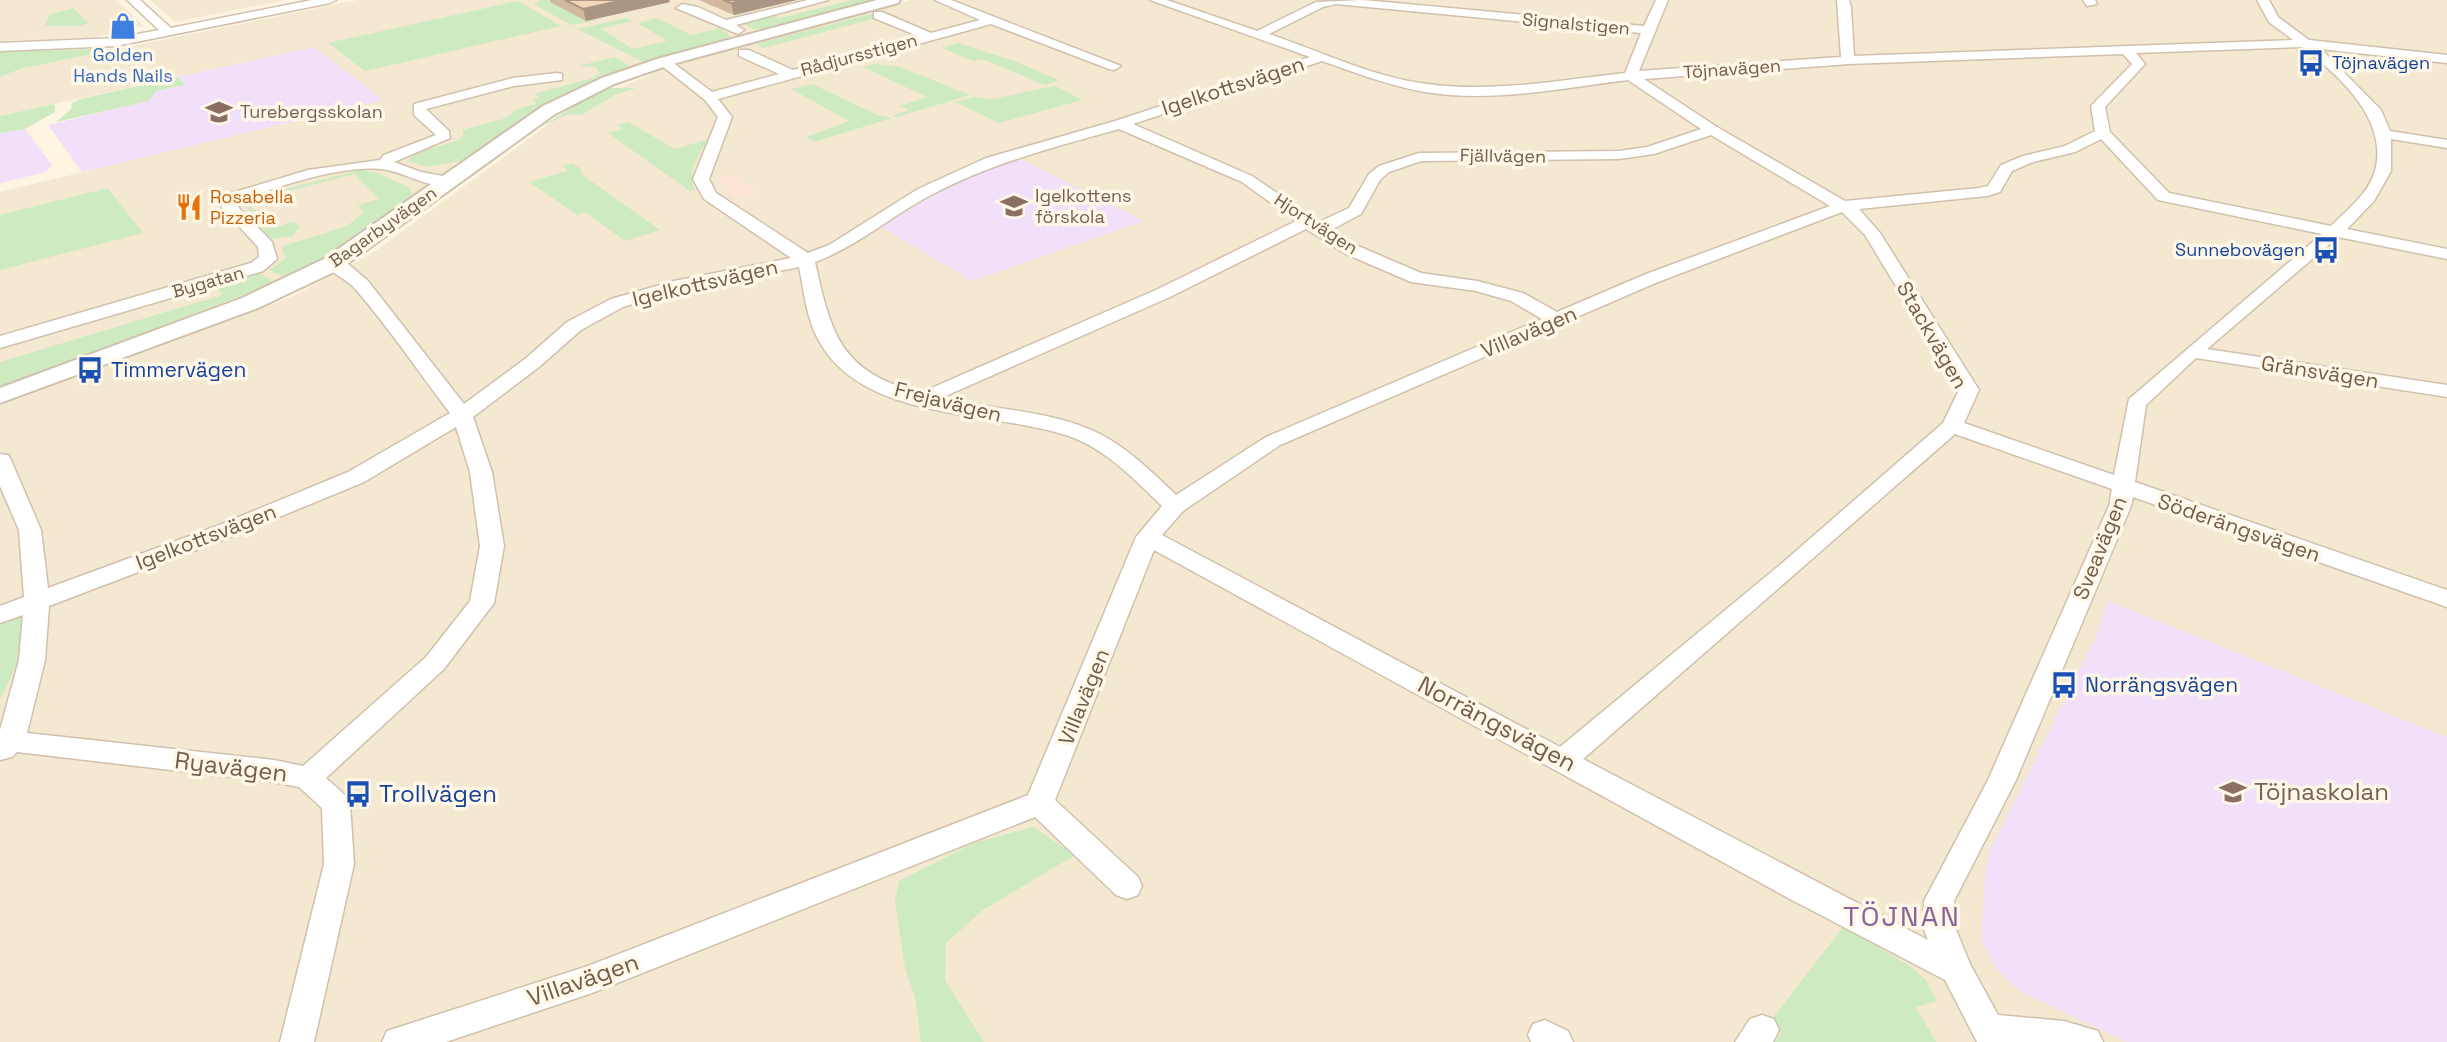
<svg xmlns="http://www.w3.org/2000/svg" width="2447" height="1042" font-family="'Space Grotesk',sans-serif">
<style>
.residential{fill:#f4e8d0}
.commercial{fill:#fde5d5}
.education{fill:#f2dff9}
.green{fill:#cdeac0}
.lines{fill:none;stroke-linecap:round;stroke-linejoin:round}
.minor-casing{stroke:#d0c0ac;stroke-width:3}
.tertiary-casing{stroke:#d0c0ac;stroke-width:4}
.minor{fill:#fff;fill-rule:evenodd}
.tertiary{fill:#fff;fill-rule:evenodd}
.wall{fill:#d1b89f}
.shaded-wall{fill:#aa9682}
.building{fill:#f3d6b9;stroke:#aa9682;stroke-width:2}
.labels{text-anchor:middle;stroke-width:7;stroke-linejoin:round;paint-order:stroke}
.far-street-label{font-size:18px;fill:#755c48;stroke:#fff8e9}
.far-shop-label{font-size:18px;fill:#366cbe;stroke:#fff8e9}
.far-transit-label{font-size:18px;fill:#164399;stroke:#fff8e9;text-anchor:start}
.far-education-label{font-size:18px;fill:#785e54;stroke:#fff8e9;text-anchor:start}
.far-food-label{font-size:18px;fill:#c56008;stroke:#fff8e9;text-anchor:start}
.street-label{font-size:21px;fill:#755c48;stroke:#fff8e9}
.transit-label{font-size:21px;fill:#164399;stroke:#fff8e9;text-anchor:start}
.near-street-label{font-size:24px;fill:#755c48;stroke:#fff8e9}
.near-education-label{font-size:24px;fill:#785e54;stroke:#fff8e9;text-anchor:start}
.near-transit-label{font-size:24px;fill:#164399;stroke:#fff8e9;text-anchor:start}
.near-quarter-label{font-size:28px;letter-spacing:2px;fill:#8c6399;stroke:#fff8e9}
</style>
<rect width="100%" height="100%" fill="#fdf5e2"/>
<!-- residential -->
<path class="residential" d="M0,0h117l27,26 -48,11 -96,4z
M150,0h135l-110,22z
M358,0h521l-272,74 -72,35 -149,106 -93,59 -293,108v-190l382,-92 -69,-53 -313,69v-39l20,-8z
M911,0h1536v1042h-2447v-636l293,-110 81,-44 194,-142 116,-50z"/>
<!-- commercial -->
<path class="commercial" d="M733,175l24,15 4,3 -23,7 -21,-20z"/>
<!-- education -->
<path class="education" d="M314,47l69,53 -301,72 -34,-47 101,-24 7,-10 29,-6 -7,-8z
M25,129l27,36 -6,7 -46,11v-50z
M1017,157l127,64 -172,60 -91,-54 77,-47z
M2108,601l339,136v305h-321l-106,-51 -18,-16 -11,-15 -10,-21 5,-73 5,-18 105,-211z"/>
<!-- green -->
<path class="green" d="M540,0h21l25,21 21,-3 -36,7 -37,-21z
M853,0h31l-117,30 -14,-1 -9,-5 30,-8 6,2z
M518,1l43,25 -196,45 -37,-28z
M73,8l15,15 -9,3h-34l4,-11z
M870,14l7,4 -114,30 -7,-4z
M627,18l5,3 -31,8 32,20 34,-8 -29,-18 19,-5 34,17 29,-7 11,9 -3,3 -83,23 -68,-34z
M958,43l56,18 45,19 -14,5 -63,-26 -9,2 -31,-13z
M94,49l3,4 -77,16 -20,8v-25z
M615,57l18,11 -167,92 -39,7 -19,-6 6,-7 45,-14 4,-4v-6l43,-12 11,-9 20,-5 -4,-4 7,-2 -6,-4 56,-15 10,-6 -4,-6 -17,-1z
M874,64l26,3 70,28 -73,22 -4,-1 16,-6 -9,-4 27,-9 -64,-30z
M178,77l7,8 -29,6 -7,10 -93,21 15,-13 1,-6 8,-4z
M812,84l65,31 15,3 -78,24 -8,-5 43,-16 -58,-32z
M1055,86l27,14 -83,23 -44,-21 19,-5 18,2z
M610,88h26l-21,7 -34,20 -13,-1 -29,14 38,-24z
M54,104l1,8 -30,17 -25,4v-17z
M628,122l47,27 34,-10c-11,17 -23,31 -14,51l-5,1 -82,-58 15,-4 -6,-4z
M572,163l10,7 -1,3 3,3 76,54 -35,11 -40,-29 -7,3 -49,-33 39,-11 -5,-5z
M360,170l18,3 32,15 1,7 -4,9 -81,56 -40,18 -17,-8 17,-12 -4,-9 2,-3 63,-20 17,-14 -6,-7 21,-6 -25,-25 -106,28 23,26 23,-6 6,5 -8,9 -19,3 -5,-2 -24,-34 14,-7z
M108,188l35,45 -143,37v-55z
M260,273l12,8 -2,4 -270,102v-25l222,-67 -5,-9z
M25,612l-6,47 -19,41v-79z
M1033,827l42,28 -92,55 -37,33 -1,37 39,62h-63l-6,-45 -10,-29 -10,-67 4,-20 75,-38z
M1844,926l67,41 14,12 12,22 -21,6 20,35h-162l7,-8 -12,-11z"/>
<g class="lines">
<defs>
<path id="minor" d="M127,0h13l31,28 141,-28h24l-6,3 -214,43 -116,5v-8l116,-5 43,-8z
M808,0h20l-92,25 8,5 -6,4 -62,-26 6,-4 16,3 28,13z
M935,0h16l170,66 -7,4 -5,-1 -118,-45 -273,75 14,18 -23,62 7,14 92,60 21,-8 89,-56 68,-31 129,-37 195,-64 -160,-57h17l90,31 59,-29 47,-2 281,26 12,-26h12l-29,71 202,-14 -4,-57h12l2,7 3,49 439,-16 -24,-18 -12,-22h12l9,17 31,23 138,15v8l-126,-14 60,61 9,21 57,9v8l-56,-9v32l-17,30 -27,28 100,20v10l-109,-22 -131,112 240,36v12l-251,-39 -50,47 -11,77 312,108v17l-314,-110 -2,9 -115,274 -62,121 1,26 15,37 28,51 66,6 34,10 5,11h-126l-32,-62 -155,-81 -636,-349 -99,250 83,77 4,9 -4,9 -11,4 -11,-4 -81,-78 -443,176 -146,49h-64l5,-11 201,-65 440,-171 108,-258 26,-31c-27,-26 -56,-57 -93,-70 -77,-26 -208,-14 -251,-97 -12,-22 -14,-48 -19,-72l-122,24 -54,16 -42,23 -42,37 -66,50 19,55 12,74 -10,57 -50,66 -118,109 20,18 4,8 4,60 -40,178h-34l44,-178 -2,-56 -23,-21 -25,-5 -257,-30 -5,5 -12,3v-30l19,-70 4,-45 -23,8v-17l24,-9 -5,-67 -19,-44v-32l8,1 3,5 30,70 7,58 169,-62 131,-54 102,-59c-31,-40 -60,-84 -93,-122 -9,-12 -25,-17 -34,-27l3,-4 6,-1 15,4 21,18 96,123 61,-45 42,-37 44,-23 63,-18 117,-23 -87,-59 -11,-20 25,-62 -13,-17 -48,-38 1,-3h10l44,33 67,-18 -40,-18v-6h10l44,20 125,-34 -44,-18v-6h8l49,21 49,-13zM1336,4l305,29 -16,40c-65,7 -132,20 -198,11 -52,-6 -108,-33 -158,-50l54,-27zM2302,47c37,28 87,73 73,124 -6,22 -28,39 -44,55l-162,-33 -59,-61 -5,-25 40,-43 -9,-11zM2123,54l9,10 -41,42 4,25 -30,15 -42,10 -22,9 -13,21 -9,2 -134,13 -128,-74 -73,-48 205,-15zM1322,61c34,12 68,25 103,31 67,11 137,-4 203,-12l73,49 -54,18 -28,4 -200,2 -40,13 -10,8 -20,34 -30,14 -67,-46 -119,-52zM1119,129l123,53 54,39 -138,68 -238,104c-80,-21 -89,-59 -105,-131 43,-16 76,-46 116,-67 60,-32 124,-48 188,-66zM1711,135l119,71 -184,68 -89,38 -34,-19 -46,-12 -56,-8 -63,-27 -27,-16 30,-16 19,-34 9,-8 32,-11 198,-2 35,-5zM2101,139l57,61 164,34 -193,165 -15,76 -150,-52 15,-33 -99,-157 -21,-24 128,-13 13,-4 12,-21 21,-9 42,-10zM1842,212l23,23 94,155 -16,33 -162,141 -221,183 -398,-212 21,-24 97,-66 378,-163zM1306,229l40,25 65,28 65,9 35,10 31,18 -276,118 -90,58c-23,-22 -47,-46 -76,-61 -48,-24 -107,-24 -159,-36l229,-101zM456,427l14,45 10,74 -10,55 -44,56 -123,109 -29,-6 -247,-27 18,-73 4,-54 184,-70 131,-54zM1955,434l157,55 -3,17 -121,274 -64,121 -1,26 5,13 -345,-181z
M2083,0h12l2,4 -10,2z
M557,73l5,1v6l-48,6 -88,23 23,22 1,7 -56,24 27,10 33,6 3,3 -3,3c-25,7 -49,-13 -73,-15 -40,-4 -105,18 -142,32l-1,6 34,35 5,17 -14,12 -263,77v-12l251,-73 8,-6 -1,-10 -36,-39 3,-13 83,-25 72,-10 4,-5 52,-20 -22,-20v-11l99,-26z
M1762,1015l12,4 5,11 -6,12h-38l15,-23z
M1545,1020l23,11 5,11h-42l-3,-7 5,-11z"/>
<path id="tertiary" d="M877,0h23l-2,3 -229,62 -55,19 -59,30 -215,155 -82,39 -258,95v-15l242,-90 82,-39 219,-153 59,-28 55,-19z"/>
</defs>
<!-- minor casing -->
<use href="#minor" class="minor-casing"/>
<!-- tertiary casing -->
<use href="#tertiary" class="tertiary-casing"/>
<!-- minor -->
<use href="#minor" class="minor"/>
<!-- tertiary -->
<use href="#tertiary" class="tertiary"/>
</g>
<!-- wall -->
<path class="wall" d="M550,0h119l1,2 -84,19 -36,-19z
M699,0h98l-63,15z"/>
<!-- shaded-wall -->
<path class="shaded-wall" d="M623,0h46l1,2 -84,19 -3,-12z
M745,0h52l-63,15 -3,-12z"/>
<!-- building -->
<path class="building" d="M565,0h58l-40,9z
M723,0h22l-14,3z"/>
<!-- icons -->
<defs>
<symbol id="shop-bare" viewBox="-9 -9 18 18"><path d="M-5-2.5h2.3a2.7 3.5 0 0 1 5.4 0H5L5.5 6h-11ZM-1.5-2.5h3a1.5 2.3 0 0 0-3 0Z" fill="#3f7fe0" stroke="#fff8e9" stroke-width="2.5" paint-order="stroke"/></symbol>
<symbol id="bus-bare" viewBox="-9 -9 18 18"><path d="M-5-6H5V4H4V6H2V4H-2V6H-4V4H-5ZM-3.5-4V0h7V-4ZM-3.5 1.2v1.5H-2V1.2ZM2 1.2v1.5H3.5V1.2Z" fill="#1a4fb4" stroke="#fff8e9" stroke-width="2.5" paint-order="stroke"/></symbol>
<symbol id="school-bare" viewBox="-9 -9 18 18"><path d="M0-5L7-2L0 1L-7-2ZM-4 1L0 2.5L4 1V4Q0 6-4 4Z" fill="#8d6e63" stroke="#fff8e9" stroke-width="2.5" paint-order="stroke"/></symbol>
<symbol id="restaurant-bare" viewBox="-9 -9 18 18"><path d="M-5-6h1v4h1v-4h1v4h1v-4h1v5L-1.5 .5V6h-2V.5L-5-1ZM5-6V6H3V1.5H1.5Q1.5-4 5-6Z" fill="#e8710a" stroke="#fff8e9" stroke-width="2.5" paint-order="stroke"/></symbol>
</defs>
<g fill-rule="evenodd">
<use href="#shop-bare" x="104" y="7" width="38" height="38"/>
<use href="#bus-bare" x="2292" y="44" width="38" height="38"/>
<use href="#school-bare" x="200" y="93" width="38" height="38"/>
<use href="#school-bare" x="995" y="187" width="38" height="38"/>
<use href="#restaurant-bare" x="170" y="188" width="38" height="38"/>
<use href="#bus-bare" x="2307" y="231" width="38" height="38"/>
<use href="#bus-bare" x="71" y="351" width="38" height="38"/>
<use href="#bus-bare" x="2045" y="666" width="38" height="38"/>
<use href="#school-bare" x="2214" y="773" width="38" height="38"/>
<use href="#bus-bare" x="339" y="775" width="38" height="38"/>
</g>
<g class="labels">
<!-- far-street labels -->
<g class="far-street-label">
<text transform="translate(1576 24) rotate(5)" y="6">Signalstigen</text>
<text transform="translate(859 55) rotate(-15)" y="6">Rådjursstigen</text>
<text transform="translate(1732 69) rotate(-4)" y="6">Töjnavägen</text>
<text transform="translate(1503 156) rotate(1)" y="6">Fjällvägen</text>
<text transform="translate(1316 224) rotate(33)" y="6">Hjortvägen</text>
<text transform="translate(383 227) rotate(-35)" y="6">Bagarbyvägen</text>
<text transform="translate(208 282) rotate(-16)" y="6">Bygatan</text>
</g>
<!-- far-shop labels -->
<g class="far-shop-label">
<text x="123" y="61">Golden<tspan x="123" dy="21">Hands Nails</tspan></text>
</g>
<!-- far-transit labels -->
<g class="far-transit-label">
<text x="2332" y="69">Töjnavägen</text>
<text x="2305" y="256" text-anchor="end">Sunnebovägen</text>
</g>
<!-- far-education labels -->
<g class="far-education-label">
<text x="240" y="118">Turebergsskolan</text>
<text x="1035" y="202">Igelkottens<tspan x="1035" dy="21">förskola</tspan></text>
</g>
<!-- far-food labels -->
<g class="far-food-label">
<text x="210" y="203">Rosabella<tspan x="210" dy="21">Pizzeria</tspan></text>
</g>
<!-- street labels -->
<g class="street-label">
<text transform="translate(1233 86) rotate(-18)" y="7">Igelkottsvägen</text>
<text transform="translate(705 283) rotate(-13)" y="7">Igelkottsvägen</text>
<text transform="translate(1529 332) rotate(-23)" y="7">Villavägen</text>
<text transform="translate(1932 335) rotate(60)" y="7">Stackvägen</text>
<text transform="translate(2320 372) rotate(9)" y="7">Gränsvägen</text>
<text transform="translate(948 402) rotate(14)" y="7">Frejavägen</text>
<text transform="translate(2239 528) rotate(19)" y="7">Söderängsvägen</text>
<text transform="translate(206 537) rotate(-21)" y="7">Igelkottsvägen</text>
<text transform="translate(2100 548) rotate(-68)" y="7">Sveavägen</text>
<text transform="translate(1084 697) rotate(-68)" y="7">Villavägen</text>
</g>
<!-- transit labels -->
<g class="transit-label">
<text x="111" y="377">Timmervägen</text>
<text x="2085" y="692">Norrängsvägen</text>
</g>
<!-- near-street labels -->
<g class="near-street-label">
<text transform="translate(1497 724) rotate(28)" y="8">Norrängsvägen</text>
<text transform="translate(231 767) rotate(7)" y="8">Ryavägen</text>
<text transform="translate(583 980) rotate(-19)" y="8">Villavägen</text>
</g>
<!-- near-education labels -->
<g class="near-education-label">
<text x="2254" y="800">Töjnaskolan</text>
</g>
<!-- near-transit labels -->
<g class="near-transit-label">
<text x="379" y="802">Trollvägen</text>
</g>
<!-- near-quarter labels -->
<g class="near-quarter-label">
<text x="1902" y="926">TÖJNAN</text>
</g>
</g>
</svg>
